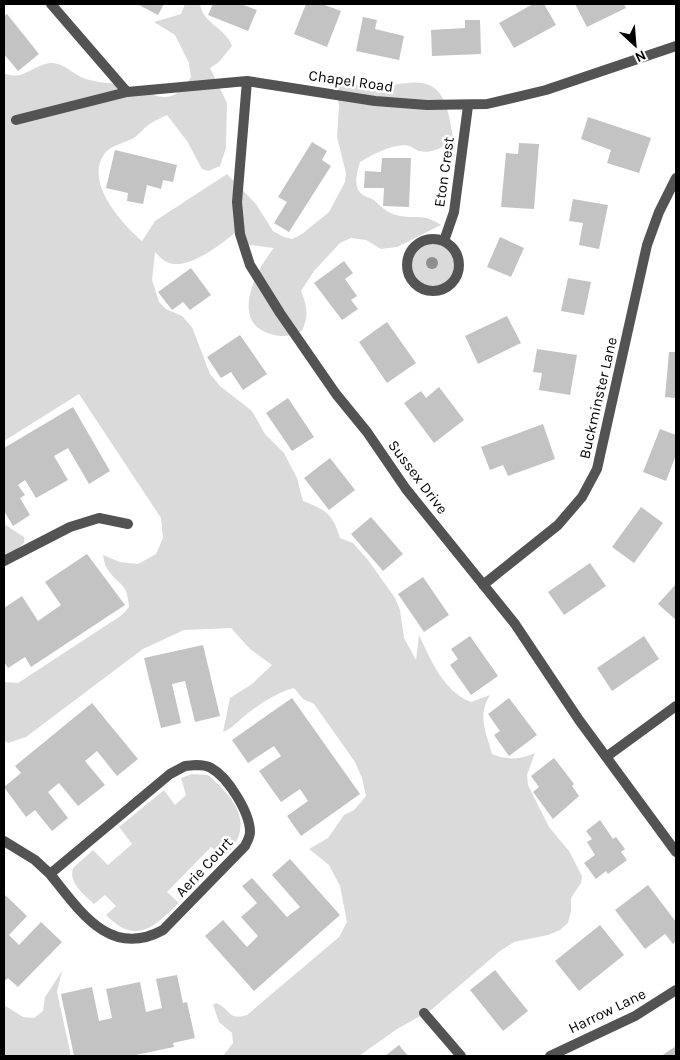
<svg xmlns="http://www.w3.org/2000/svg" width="680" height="1060" font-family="Karla,sans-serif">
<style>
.green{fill:#dadada}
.building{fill:#c3c3c3}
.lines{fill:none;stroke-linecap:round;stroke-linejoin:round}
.minor{stroke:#535353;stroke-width:10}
.tree{fill:#8e8e8e}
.labels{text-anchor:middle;stroke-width:5;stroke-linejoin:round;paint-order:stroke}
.street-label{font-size:15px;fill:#000;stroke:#fff}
</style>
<rect width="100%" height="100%" fill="#fff"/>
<!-- green -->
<path class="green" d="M185,4h15c3,20 25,23 32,42l-13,16 -9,6 17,35 -1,45 -6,18 -12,5 -6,-2 -15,-28 -20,-26c-6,3 -12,5 -17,9 -6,3 -9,9 -15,13 -10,7 -25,7 -32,19 -17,28 19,68 39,85l13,-20 72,-47 29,30 17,27 11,6 8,2 10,-5 27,-22 16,-30 1,-9 -9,-36 2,-31 -5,-29c14,8 33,10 49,9 15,-1 37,-8 50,1 14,9 17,34 20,49 -6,11 -21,18 -34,15 -5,-2 -9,-6 -15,-6 -16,1 -30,9 -44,17 -3,10 -8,25 3,33 4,3 10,3 13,7 6,6 15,13 24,14 18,3 23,-3 41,9l-44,22 -16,2 -15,-9 -15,-2 -11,5 -26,28 -13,20c6,15 8,25 1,40 -13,6 -23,7 -37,1 -34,-15 -7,-65 9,-84l-25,-3 -13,-13c-14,12 -50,40 -69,30 -5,-2 -9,-7 -12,-10l-3,28 7,22 7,7 16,7 10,11 18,47 10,12 32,25 13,23 19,19 13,25 6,23c23,9 30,13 37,37l13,5 15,17 27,38 5,12 4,28 12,22 3,-25c12,25 24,56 52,67l19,-7c-13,22 -4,36 2,59 15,6 28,6 43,-1l-8,22 1,10 21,42 20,24 13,25 -1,7 -10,15v13l-3,12 -8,7 -12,5 -34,7 -14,9 -69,59 -34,19 -38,27h-136l10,-13 -1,-10 -13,-11 -6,-17 3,-2c15,6 12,18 31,12l92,-78 8,-15 -7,-36 -11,-21 -20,-16 19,-11 16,-23 10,-5 12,-14 -4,-18 -7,-16 -41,-58 -11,-5 -9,-11c-19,5 -37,18 -52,30 -7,6 -10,10 -19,14l7,-34 22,-14 20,-19 -22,-16 -19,-21 -47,2 -41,19 -117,88 -18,6 -4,-3v-58l14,1 104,-68 7,-8c-2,-25 -9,-20 -21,-37 -3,-3 -4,-10 -5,-15l17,7 18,2 18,-10 7,-16 -2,-20 -82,-124 -75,47v-368c19,9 28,-8 46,-10 12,-1 21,9 31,14 16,7 32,5 48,10 29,8 42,22 62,-10l-2,-14 -14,-28 -21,-13 27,-8z
M407 265a26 26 0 1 1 52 0a26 26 0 1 1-52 0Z
M4,524l20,13v6l-20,18z
M192,774l16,1c29,25 48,51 16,82l-13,-10 -44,45 12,11c-26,24 -42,43 -73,12l10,-9 -11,-11 -11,9c-9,-9 -26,-21 -21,-36l20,-18 15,15 24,-21 -13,-17 45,-37 11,15 11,-10 -5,-17z
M62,971l-5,21 14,64h-67v-51l19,12 11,1 9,-7 2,-14z"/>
<!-- building -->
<path class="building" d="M137,4h27l-6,11z
M213,4h28l16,6 -9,21 -40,-16z
M306,4h16l19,7 -14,36 -33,-13z
M533,4h11l12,21 -42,23 -15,-25z
M575,4h49l2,4 -39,19z
M7,14l32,40 -21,17 -14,-17v-38z
M363,17l14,3 -2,9 29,7 -5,24 -43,-9z
M465,20h15l1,34 -49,2 -1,-26 34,-2z
M588,117l63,21 -12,35 -32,-10 4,-13 -30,-11z
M312,142l15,9 -5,9 9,6 -42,66 -15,-9 13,-21 -9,-5z
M519,143l20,1 -5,65 -33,-2 5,-54 12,1z
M115,150l62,15 -4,17 -10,-2 -2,9 -14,-4 -4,19 -16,-3 1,-8 -22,-5z
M382,158h29l-2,49 -26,-1 1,-18h-20l1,-17 16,1z
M573,199l35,6 -9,44 -20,-4 4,-22 -14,-2z
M500,237l24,11 -13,29 -24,-10z
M344,261l9,12 -8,6 12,17 -6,4 7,9 -16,11 -28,-37z
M191,268l20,27 -21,15 -7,-8 -11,8 -14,-18z
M568,278l23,4 -7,33 -23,-4z
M507,316l14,27 -43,21 -13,-28z
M387,322l29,41 -29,20 -28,-41z
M240,335l27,39 -24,16 -12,-18 -10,6 -14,-21z
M537,349l40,6 -7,40 -31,-5 3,-17 -9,-1z
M669,352h7v46l-11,-1z
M439,387l25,33 -30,23 -30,-40 17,-12 5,7z
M288,398l26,39 -22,14 -26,-38z
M73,407l37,64 -21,13 -21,-36 -14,8 14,24 -32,18 -11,-18 -7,5 7,10 -5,3 10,17 -17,11 -9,-15v-63z
M543,424l12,35 -47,17 -5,-11 -13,5 -9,-23z
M660,429l16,6v20l-10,26 -23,-9z
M330,458l25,32 -26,20 -25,-32z
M641,507l22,16 -29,40 -22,-16z
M371,517l32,37 -20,17 -32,-37z
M87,554l38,51 -94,62 -6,-10 -17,11 -4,-6v-54l18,-12 16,25 23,-16 -16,-23z
M590,563l16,23 -42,29 -16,-23z
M423,577l26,38 -25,17 -26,-38z
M676,584v36l-18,-16z
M470,636l28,40 -27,19 -21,-30 8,-6 -7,-10z
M644,636l15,23 -47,32 -15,-23z
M203,645l17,71 -25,6 -10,-41 -13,3 9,39 -20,5 -17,-70z
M292,698l68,96 -59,42 -14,-20 21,-15 -8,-12 -19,13 -22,-31 22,-15 -7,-10 -26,17 -16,-23z
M509,698l28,37 -28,21 -15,-21 6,-4 -12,-17z
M92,703l46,56 -21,17 -20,-25 -12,10 20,24 -27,21 -19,-23 -11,9 20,26 -16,13 -17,-21 -9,7 -22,-30 17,-14 -6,-7z
M554,758l20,26 -2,2 7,10 -26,23 -20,-27 6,-5 -8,-11z
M600,820l13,19 3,-2 9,12 -4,3 6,8 -19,14 -2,-3 -10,8 -12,-16 11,-8 -8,-13 5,-3 -6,-8z
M290,859l50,56 -86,76 -49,-55 18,-16 24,27 11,-11 -17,-19 16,-14 -15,-17 10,-8 35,39 13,-10 -28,-32z
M648,885l28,37v19l-3,3 -8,-10 -20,15 -30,-39z
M4,894l23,22 -18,19 10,10 22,-23 21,20 -44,45 -10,-9 -4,4z
M600,925l24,30 -45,36 -24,-30z
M495,970l33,41 -25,20 -33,-41z
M177,975l6,28 4,-1 8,36 -22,5 1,4 -43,9h-57l-13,-62 31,-7 7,34 13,-3 -6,-29 34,-7 6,30 16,-4 -6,-29z
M399,1045l9,11h-23z
M676,1046v10h-15z"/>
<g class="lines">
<!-- minor -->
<path class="minor" d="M51,4l76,88
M247,81l-10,121 3,32 10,31 30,48 56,81 31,38 39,57 109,135 64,96 97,132
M16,120l111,-28 120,-11 128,20 52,4 60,-1 59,-14 130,-44
M407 265a26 26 0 1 1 52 0a26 26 0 1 1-52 0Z
M444,241l10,-29 14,-106
M4,561l66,-34 29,-9 29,6
M483,585l75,-60 24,-28 15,-28 50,-224 12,-33 17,-34
M606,757l70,-51
M196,765c5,0 10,0 15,3 17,9 39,45 39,64 0,5 -3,10 -5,14l-82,84c-53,29 -83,-19 -113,-56l120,-100 15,-8z
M4,841l31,19 15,14
M424,1013l37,43
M550,1056l85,-40 41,-26"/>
</g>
<!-- trees -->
<circle class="tree" cx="432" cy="263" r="6"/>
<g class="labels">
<!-- street labels -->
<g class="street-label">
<text transform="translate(351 81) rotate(8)" y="5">Chapel Road</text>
<text transform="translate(444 172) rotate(-82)" y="5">Eton Crest</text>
<text transform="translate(598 398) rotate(-77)" y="5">Buckminster Lane</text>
<text transform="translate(418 477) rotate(53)" y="5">Sussex Drive</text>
<text transform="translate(204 867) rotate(-47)" y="5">Aerie Court</text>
<text transform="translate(607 1011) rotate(-26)" y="5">Harrow Lane</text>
</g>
</g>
<!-- border -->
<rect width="680" height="1060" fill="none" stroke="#000000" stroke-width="10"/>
<!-- north arrow -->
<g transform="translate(635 45) rotate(154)" stroke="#ffffff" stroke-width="4" paint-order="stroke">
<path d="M0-4L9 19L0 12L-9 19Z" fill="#000000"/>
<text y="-8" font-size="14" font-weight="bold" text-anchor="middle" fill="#000000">N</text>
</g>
</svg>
